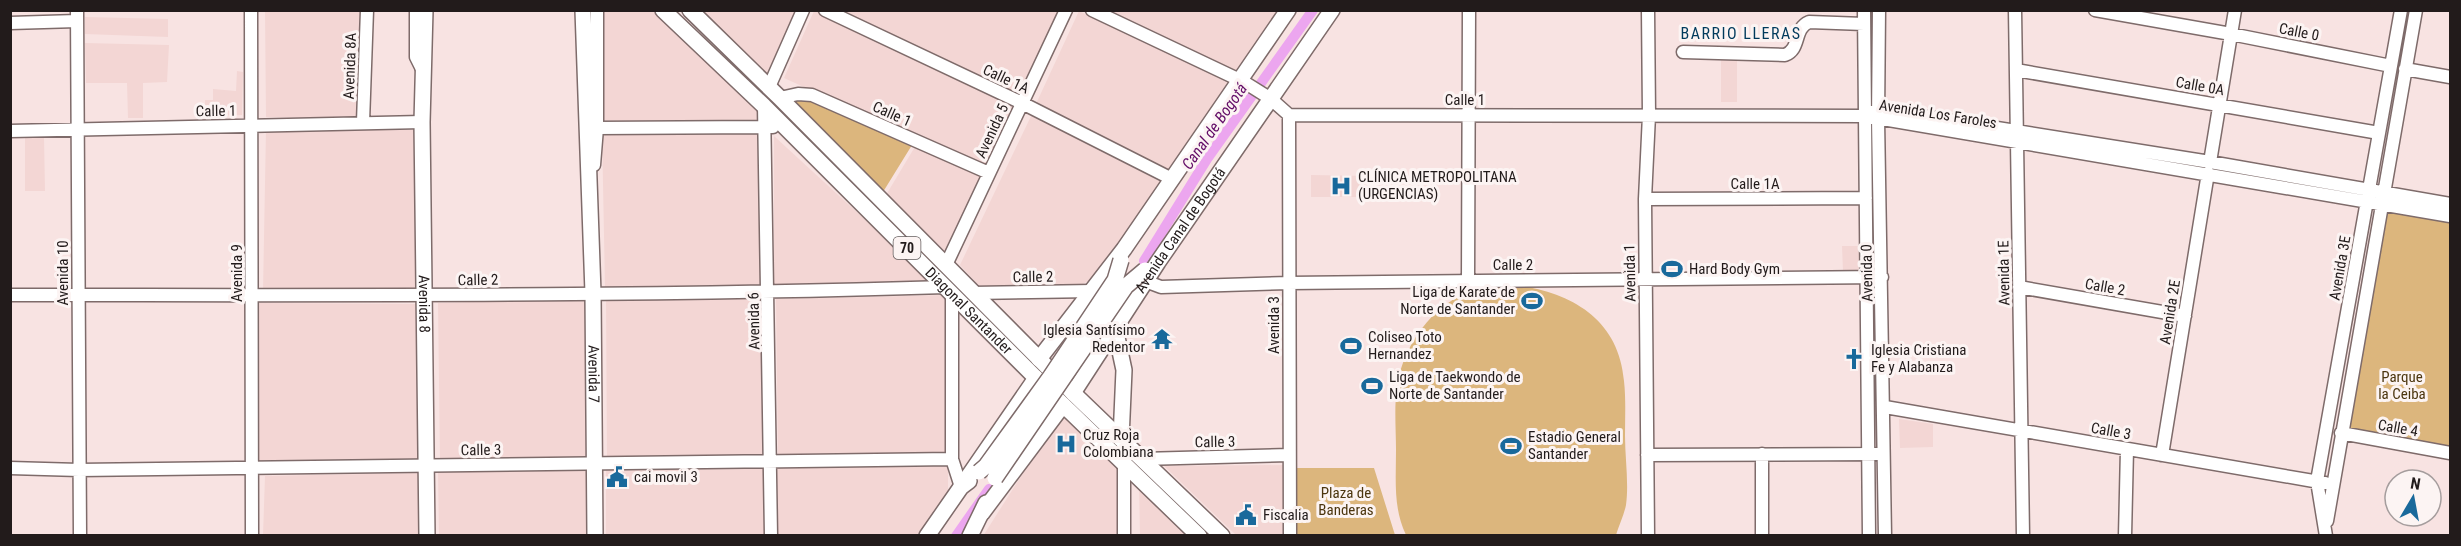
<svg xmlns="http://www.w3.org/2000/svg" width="2461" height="546" font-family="'Roboto Condensed',sans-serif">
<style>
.built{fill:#f3d6d4}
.green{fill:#dcb67d}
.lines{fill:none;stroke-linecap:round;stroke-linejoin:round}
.canal{stroke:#eca6ef;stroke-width:10}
.minor-casing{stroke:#7e6b6a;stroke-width:15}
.major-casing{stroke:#7e6b6a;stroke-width:18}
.minor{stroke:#fff;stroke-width:12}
.major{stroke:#fff;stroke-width:15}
.major-bridge-casing{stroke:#7e6b6a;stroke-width:18;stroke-linecap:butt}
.major-bridge{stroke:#fff;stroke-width:15}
.labels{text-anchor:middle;stroke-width:6;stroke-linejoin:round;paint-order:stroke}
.shield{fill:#fcf4f3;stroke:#635c5c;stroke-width:1.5}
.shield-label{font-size:14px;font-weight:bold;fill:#221b1b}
.street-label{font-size:15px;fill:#221b1b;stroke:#fcf4f3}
.poi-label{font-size:15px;fill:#221b1b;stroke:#fcf4f3;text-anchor:start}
.park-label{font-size:15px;fill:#4c360f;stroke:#fcf4f3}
.neighbourhood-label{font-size:16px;letter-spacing:1.5px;fill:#003a5c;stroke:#fcf4f3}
.water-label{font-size:16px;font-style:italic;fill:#620c67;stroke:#fcf4f3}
</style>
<rect width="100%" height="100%" fill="#f8e3e2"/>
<!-- built -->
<path class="built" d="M703,10l96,1 -31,66 -67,-63z
M265,11h96l2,108 -97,-2z
M603,11h62l97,97 -3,13 -156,2z
M814,11h4l201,96 -29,64 -206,-93z
M832,11h231l-43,89z
M1079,11l151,69 -63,92 -132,-66z
M1100,11h179l-44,62z
M85,17l83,2v18l-83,-3z
M85,43l84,2 -2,37 -24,1v35h-15l-1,-35h-41z
M1721,56h16v46h-16z
M237,71l6,1 -1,43 -37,1v-16h8v-11l23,2z
M1032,114l129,68 -56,90 -26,14 -96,4 -23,-25z
M266,130h153l4,160 -160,2z
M757,130l5,155 -157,2 -3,-156z
M774,136l162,149 -162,-1z
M25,137h19l1,54h-20z
M916,145l66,29 -34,80 -62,-59z
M1311,175l59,1 1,21h-60z
M1842,246h17l1,25h-17z
M948,295l-3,159h-167l-2,-155z
M762,297l2,159 -157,5 -1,-163z
M592,298l4,163 -156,-1 -2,-157z
M258,303l163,1 -3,156 -160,1z
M1062,412l68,60v63l-147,1z
M1899,419l34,5v23l-33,1z
M770,461l178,2v40l-23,32h-150z
M764,465l2,70h-160v-66z
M1287,465l-1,70h-50l-72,-69z
M597,470v65h-158l-1,-64z
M420,473l-1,62 -156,1 2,-60z
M1139,479l58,56h-57z"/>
<!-- green -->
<path class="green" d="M803,96l109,49 -29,47 -96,-92z
M2383,210l67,12v226l-107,-20z
M1513,285c56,6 106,33 111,96 2,18 1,37 1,55 0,22 4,47 1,69 -2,10 -7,20 -10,30h-210c-13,-27 -10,-55 -10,-85 0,-20 -2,-43 1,-64 7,-45 42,-91 89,-99 9,-2 18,-1 27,-2z
M1297,468h77l21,67h-98z"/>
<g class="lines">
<!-- canal -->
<path class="canal" d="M1144,261l63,-102 106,-149
M956,536l33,-47"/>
<defs>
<path id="minor" d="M77,10l3,526
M251,10l1,526
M416,10v47l7,14
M825,10l197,93 150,76
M1092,10l152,72 27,17 18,16 576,1 585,100
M1864,10l5,526
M1879,10l-1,109 7,417
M2015,10l8,526
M2095,10l136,24 160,32
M10,23l67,-2
M1683,52l102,3c16,-6 8,-26 24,-33l55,2
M2405,69l45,8
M2016,70l363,63
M769,87l34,-77
M780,98l18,-4 14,1 177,78
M764,106l7,430
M1289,115l1,421
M1865,116l13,-7 332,53 240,42
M363,122l4,-112
M597,128l176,-1
M10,131l412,-9
M2210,162l25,-152
M594,165l3,-37v-118
M1645,199l221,-1
M946,265l120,-255
M1145,281l16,6 128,-4 593,-6
M1468,281l1,-271
M2019,287l166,29
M973,293l120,-2
M952,294v165l9,28
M10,295c312,0 624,2 936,-8
M1885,407l440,76
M2341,433l109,20
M1762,454v82
M1647,455l230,-1
M2162,455l46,-282
M1142,459l147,-4
M1124,464v72
M10,468l69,2 873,-11
M2327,521l89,-511
M1648,536l-3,-337 4,-84 -1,-105
M2125,536l2,-87
M2326,536l-9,-55 84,-471"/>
<g id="major">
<path id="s1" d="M425,10l-3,112 5,414"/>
<path id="s2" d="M583,10l10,283 2,243"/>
<path id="s3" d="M663,10l101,96 291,291 144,139"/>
<path d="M690,10l90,88 293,295 149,143"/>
<path d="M1115,328l9,42 -3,69"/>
<path d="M1039,359l85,-110 164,-239"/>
<path id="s4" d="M1073,393l85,-131 174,-252"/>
<path d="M961,487l75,-109"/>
<path d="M982,513l81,-108"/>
<path d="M927,536l34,-49 8,-6"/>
<path d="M970,536l16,-33"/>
</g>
</defs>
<!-- minor casing -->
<use href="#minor" class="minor-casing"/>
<!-- major casing -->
<use href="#major" class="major-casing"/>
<!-- minor -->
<use href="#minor" class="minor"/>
<!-- major -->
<use href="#major" class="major"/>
<defs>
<path id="major-bridge" d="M979,472l7,-6 65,-90 64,-96 6,-20
M995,478l131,-192 19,-16"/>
</defs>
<!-- major-bridge casing -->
<use href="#major-bridge" class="major-bridge-casing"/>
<!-- major-bridge -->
<use href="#major-bridge" class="major-bridge"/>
</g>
<!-- icons -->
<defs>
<symbol id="hospital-bare" viewBox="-9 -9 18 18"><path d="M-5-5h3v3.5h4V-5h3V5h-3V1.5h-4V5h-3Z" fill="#19699b" stroke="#fcf4f3" stroke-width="2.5" paint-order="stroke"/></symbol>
<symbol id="stadium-bare" viewBox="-9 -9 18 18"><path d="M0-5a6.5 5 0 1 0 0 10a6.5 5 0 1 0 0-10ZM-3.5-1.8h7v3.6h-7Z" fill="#19699b" stroke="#fcf4f3" stroke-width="2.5" paint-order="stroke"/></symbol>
<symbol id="temple-bare" viewBox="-9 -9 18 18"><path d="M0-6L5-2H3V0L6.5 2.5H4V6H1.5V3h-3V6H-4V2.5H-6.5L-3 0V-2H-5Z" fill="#19699b" stroke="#fcf4f3" stroke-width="2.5" paint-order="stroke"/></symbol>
<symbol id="church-bare" viewBox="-9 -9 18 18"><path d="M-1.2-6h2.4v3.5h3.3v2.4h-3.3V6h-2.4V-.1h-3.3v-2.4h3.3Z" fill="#19699b" stroke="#fcf4f3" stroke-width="2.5" paint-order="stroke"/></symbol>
<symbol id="civic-bare" viewBox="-9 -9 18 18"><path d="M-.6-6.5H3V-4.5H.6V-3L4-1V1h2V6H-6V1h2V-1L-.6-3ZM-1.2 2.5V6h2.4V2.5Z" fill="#19699b" stroke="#fcf4f3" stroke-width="2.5" paint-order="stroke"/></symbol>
</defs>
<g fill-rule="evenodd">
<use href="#hospital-bare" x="1326" y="171" width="30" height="30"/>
<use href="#stadium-bare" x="1657" y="254" width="30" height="30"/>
<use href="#stadium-bare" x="1517" y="286" width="30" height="30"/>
<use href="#temple-bare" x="1147" y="324" width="30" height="30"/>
<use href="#stadium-bare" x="1336" y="331" width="30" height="30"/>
<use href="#church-bare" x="1839" y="344" width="30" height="30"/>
<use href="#stadium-bare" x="1357" y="371" width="30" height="30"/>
<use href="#hospital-bare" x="1051" y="429" width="30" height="30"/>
<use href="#stadium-bare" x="1496" y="431" width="30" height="30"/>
<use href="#civic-bare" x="602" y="462" width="30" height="30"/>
<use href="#civic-bare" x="1231" y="500" width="30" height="30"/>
</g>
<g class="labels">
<!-- shield labels -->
<rect class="shield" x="893.5" y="237" width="27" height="22" rx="4.5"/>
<g class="shield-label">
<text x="907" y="253">70</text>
</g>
<!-- street labels -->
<g class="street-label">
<text transform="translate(2299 32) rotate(11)" y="5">Calle 0</text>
<text transform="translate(350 66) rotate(-88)" y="5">Avenida 8A</text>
<text transform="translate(1006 79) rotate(25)" y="5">Calle 1A</text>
<text transform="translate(2200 86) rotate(10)" y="5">Calle 0A</text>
<text x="1465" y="105">Calle 1</text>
<text transform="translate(216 111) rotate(-1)" y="5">Calle 1</text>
<text transform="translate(892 114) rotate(24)" y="5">Calle 1</text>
<text transform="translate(1938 114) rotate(9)" y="5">Avenida Los Faroles</text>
<text transform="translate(992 131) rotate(-65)" y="5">Avenida 5</text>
<text x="1755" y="189">Calle 1A</text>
<text dy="5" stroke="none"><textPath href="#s4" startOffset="195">Avenida Canal de Bogotá</textPath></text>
<text x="1513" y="270">Calle 2</text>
<text transform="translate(2340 268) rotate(-80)" y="5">Avenida 3E</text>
<text transform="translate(63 273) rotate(-90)" y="5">Avenida 10</text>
<text transform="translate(237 273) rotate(-90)" y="5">Avenida 9</text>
<text transform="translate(1630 273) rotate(-91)" y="5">Avenida 1</text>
<text transform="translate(1867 273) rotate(-91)" y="5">Avenida 0</text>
<text transform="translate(2004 273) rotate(-91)" y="5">Avenida 1E</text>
<text transform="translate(1033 277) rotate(-1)" y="5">Calle 2</text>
<text transform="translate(478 280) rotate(-1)" y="5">Calle 2</text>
<text transform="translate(2105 287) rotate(10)" y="5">Calle 2</text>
<text dy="5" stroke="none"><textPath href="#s1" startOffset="294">Avenida 8</textPath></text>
<text dy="5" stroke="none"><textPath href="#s3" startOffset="429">Diagonal Santander</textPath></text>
<text transform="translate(2170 312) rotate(-81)" y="5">Avenida 2E</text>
<text transform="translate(754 321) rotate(-91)" y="5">Avenida 6</text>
<text transform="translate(1274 325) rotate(-90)" y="5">Avenida 3</text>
<text dy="5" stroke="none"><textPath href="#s2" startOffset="364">Avenida 7</textPath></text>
<text transform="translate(2398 428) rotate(10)" y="5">Calle 4</text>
<text transform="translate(2111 431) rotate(10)" y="5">Calle 3</text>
<text transform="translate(1215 442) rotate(-1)" y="5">Calle 3</text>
<text transform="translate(481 450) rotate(-1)" y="5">Calle 3</text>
</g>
<!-- poi labels -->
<g class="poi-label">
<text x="1358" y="182">CLÍNICA METROPOLITANA<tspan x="1358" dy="17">(URGENCIAS)</tspan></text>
<text x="1689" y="274">Hard Body Gym</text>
<text x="1515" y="297" text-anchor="end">Liga de Karate de<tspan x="1515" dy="17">Norte de Santander</tspan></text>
<text x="1145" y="335" text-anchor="end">Iglesia Santísimo<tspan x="1145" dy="17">Redentor</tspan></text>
<text x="1368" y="342">Coliseo Toto<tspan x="1368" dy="17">Hernandez</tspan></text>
<text x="1871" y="355">Iglesia Cristiana<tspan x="1871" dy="17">Fe y Alabanza</tspan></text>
<text x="1389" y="382">Liga de Taekwondo de<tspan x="1389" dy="17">Norte de Santander</tspan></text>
<text x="1083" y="440">Cruz Roja<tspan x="1083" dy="17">Colombiana</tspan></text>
<text x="1528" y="442">Estadio General<tspan x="1528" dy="17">Santander</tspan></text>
<text x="634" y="482">cai movil 3</text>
<text x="1263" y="520">Fiscalia</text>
</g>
<!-- park labels -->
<g class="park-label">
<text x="2402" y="382">Parque<tspan x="2402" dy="17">la Ceiba</tspan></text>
<text x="1346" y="498">Plaza de<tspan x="1346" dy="17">Banderas</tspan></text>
</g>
<!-- neighbourhood labels -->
<g class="neighbourhood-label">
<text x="1741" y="39">BARRIO LLERAS</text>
</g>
<!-- water labels -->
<g class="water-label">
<text transform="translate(1214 126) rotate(-55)" y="6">Canal de Bogotá</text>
</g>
</g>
<!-- border -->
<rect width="2461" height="546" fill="none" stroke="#221b1b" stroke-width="24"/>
<!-- north arrow -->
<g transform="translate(2413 498) rotate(10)"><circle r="28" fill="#fcf4f3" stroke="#a59d9d" stroke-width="1.5"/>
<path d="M0-4.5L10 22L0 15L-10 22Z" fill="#19699b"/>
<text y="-9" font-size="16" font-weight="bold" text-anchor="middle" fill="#221b1b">N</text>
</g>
</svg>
